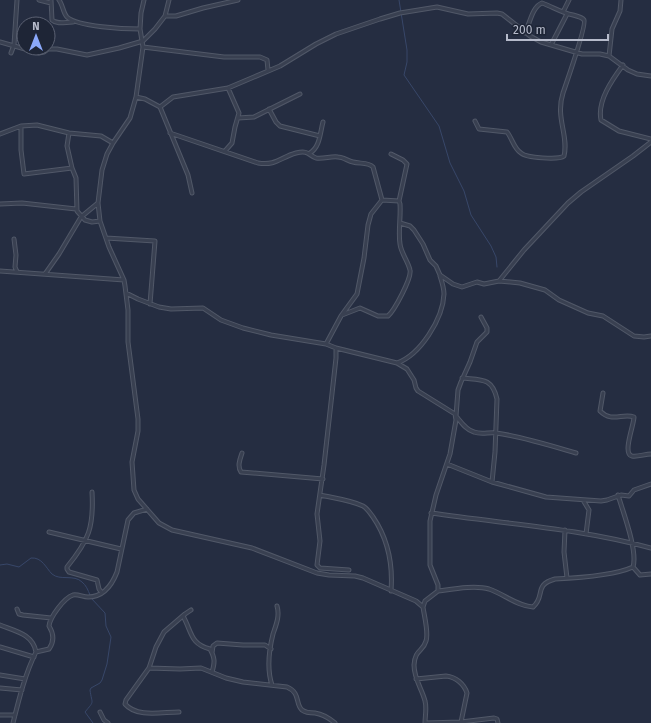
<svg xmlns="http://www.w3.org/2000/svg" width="651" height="723" font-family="'Fira Sans',sans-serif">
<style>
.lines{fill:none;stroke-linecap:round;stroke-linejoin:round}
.stream{stroke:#384769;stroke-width:1}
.minor-casing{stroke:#515868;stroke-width:5}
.minor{stroke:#394051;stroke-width:3}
</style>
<rect width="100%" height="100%" fill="#252d41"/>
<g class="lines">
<!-- stream -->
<path class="stream" d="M399,0l8,50v12l-3,13 35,51 11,37 14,28 7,24 20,31 5,11 1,10
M0,565l7,-1 12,3 12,-9c11,-1 15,10 21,16 8,7 22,0 30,8 4,3 6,8 8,13
M91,598l14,15 1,13 5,11 -4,27 -5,16 -2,3 -9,5 -1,2c2,15 5,10 -5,22l8,11"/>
<defs>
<path id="minor" d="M39,0l12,3
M51,0l1,20c6,5 13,2 21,2
M59,0c4,5 4,13 8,17 11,10 58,12 73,12
M144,0l-3,13 -1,16 3,18 -7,50 -6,21 -17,25 -6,11 -5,16 -4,33 2,18 9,26 15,33 1,6 3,24v32l10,77v12l-6,31 2,28 4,9 21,24 13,7 80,18 65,25 12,2 26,1 8,2 53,23 7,6c1,8 6,26 3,34 -3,11 -11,8 -12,24 0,14 8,24 11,36 2,7 0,15 0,22
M563,12l6,-12
M165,16h11l27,-8 35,-8
M0,42l39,11 5,-1 4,-3h9l30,6 32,-7 24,-7 12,-12 10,-13 4,-16
M551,45l16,-31
M143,47l81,10h36l7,3 1,10
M11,53l3,-8 3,-45
M609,56l3,-27 8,-18 1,-11
M623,65c-11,15 -26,36 -22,55l18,11 32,8
M136,97l9,2 15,8 13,-10 55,-9 52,-22 36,-22 20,-10 44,-15 20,-6 37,-6 31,7 29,-1 5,1 28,22 11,6 41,12h18l9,2 19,14 9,4 14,2
M160,107l28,68 4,18
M269,109l7,13 4,4 40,10
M238,118l16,-1 46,-23
M475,121l4,8 28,3c5,6 7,17 14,21 5,5 38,7 43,3 5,-21 -9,-38 -1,-63 3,-9 24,-68 21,-73 -2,-3 -7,-4 -11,-5 -11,-2 -20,-8 -31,-12 -10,4 -12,20 -17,30
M21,126v24l3,24 48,-6
M69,133l-2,13 5,22 4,10 1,33 8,9 7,2 8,-1
M170,133l88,30c18,3 23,-6 38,-10 13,-3 12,2 20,5 8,1 15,-2 22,-1 5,0 10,4 15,5 7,2 15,0 20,5l9,33 -11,14 -3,11 -4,33 -7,36 -16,22 -15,28
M0,134l21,-8 16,-1 32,8 32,3 12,7
M225,151l7,-8 3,-16 4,-14 -11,-25
M310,153c10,-6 10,-20 13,-31
M391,154l12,6 4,4 -8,37
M0,204l22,-1 54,6
M400,223l10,3 4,4 9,14 7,16 6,6 4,9 13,9 9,3 15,-5 7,2 15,-3 21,2 25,7 14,10 29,13 15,3 31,20 10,1 7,-1
M106,238l49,3 -5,63
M14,239l2,16 -1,12 2,5
M0,271l124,9
M45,274l14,-20 22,-37 17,-14
M499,281l25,-31 44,-47 13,-11 52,-36 18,-14
M126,293l12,6 21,8 12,2 32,-1 18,12 22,8 28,7 55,9 10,4 61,15 10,6 7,11 2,8 2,3 37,23 1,6 -6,34 -14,41 -6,26v44l8,20v6l-13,10 -2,6
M342,315l18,-7 18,8h10c6,-5 24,-38 22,-46 -2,-9 -9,-17 -10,-26 -2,-13 1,-27 0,-40l-1,-3 -17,-1
M481,317l6,11v4l-10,10 -7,20 -9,20 -3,8 -2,26c5,6 10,14 18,16 7,3 15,0 22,1 24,3 56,13 80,20
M336,348v10l-12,107 -7,49 3,27 -3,24 3,3 29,2
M397,363c23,-8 46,-44 47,-69 0,-6 -2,-12 -4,-18
M462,378c19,2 30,-1 35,21l-2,53 -3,30
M603,393l-3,18c12,12 22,2 34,6 0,8 -12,37 -2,39 6,1 13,-2 19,-2
M242,453c-2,6 -5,13 -1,19l82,7
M447,464l45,18 54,15 55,4 6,-1 14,-5 8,1 5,-6 17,-6
M92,492c2,35 -3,48 -25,75v2l2,3 28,8 2,9 3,4
M320,495c13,3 30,5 43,11 4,2 7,7 10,11 15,22 20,48 18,74
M583,500l6,10 -3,24
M431,513c74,11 148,15 220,35
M565,530l-1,22 3,26
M49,532l72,17
M633,567l7,8 11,-1
M438,591c15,-2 37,-6 51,-2 15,5 28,17 44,18 13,-11 0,-22 22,-28 22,-1 58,-3 78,-12 5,-16 -10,-55 -15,-72
M17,609l2,5 4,1 28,3
M183,616c9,16 7,28 27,33 5,9 5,13 2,23
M0,625c15,6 33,9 36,27
M0,647l34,10
M212,653l1,-7 4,-3 26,2h22l6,4
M149,668l31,1 21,-1 25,10 17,4 44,5c14,6 8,17 15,23 4,3 9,3 13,3 7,1 14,5 20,10
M0,675l25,4
M416,679l30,-3c10,1 18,8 21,17l-6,29
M272,685c-5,-15 -3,-35 1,-51 3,-9 7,-18 4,-28
M0,688l22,2
M100,712l4,8 4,3
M179,712c-17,0 -42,6 -54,-8l1,-4 23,-32 7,-21 8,-15 21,-18 6,-4
M0,715h15
M13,723c6,-24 12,-49 23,-71l13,-3c5,-7 5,-15 0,-23 1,-9 15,-28 24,-31 5,-1 10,2 15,2 16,0 24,-12 29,-25l11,-52 6,-7 13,-4
M425,723l36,-1 33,-4 3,1 1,4"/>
</defs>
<!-- minor casing -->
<use href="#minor" class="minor-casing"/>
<!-- minor -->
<use href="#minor" class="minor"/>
</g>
<!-- north arrow -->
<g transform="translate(36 36)"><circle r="19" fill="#1e2536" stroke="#5b6172"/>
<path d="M0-3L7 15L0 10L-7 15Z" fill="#8ba9fb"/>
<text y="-6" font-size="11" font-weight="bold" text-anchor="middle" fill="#b6bbcb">N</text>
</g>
<!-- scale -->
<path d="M507 34v6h101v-6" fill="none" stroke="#b6bbcb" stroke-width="2"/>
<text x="513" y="34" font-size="12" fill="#b6bbcb" stroke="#1e2536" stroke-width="3" paint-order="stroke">200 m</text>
</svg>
